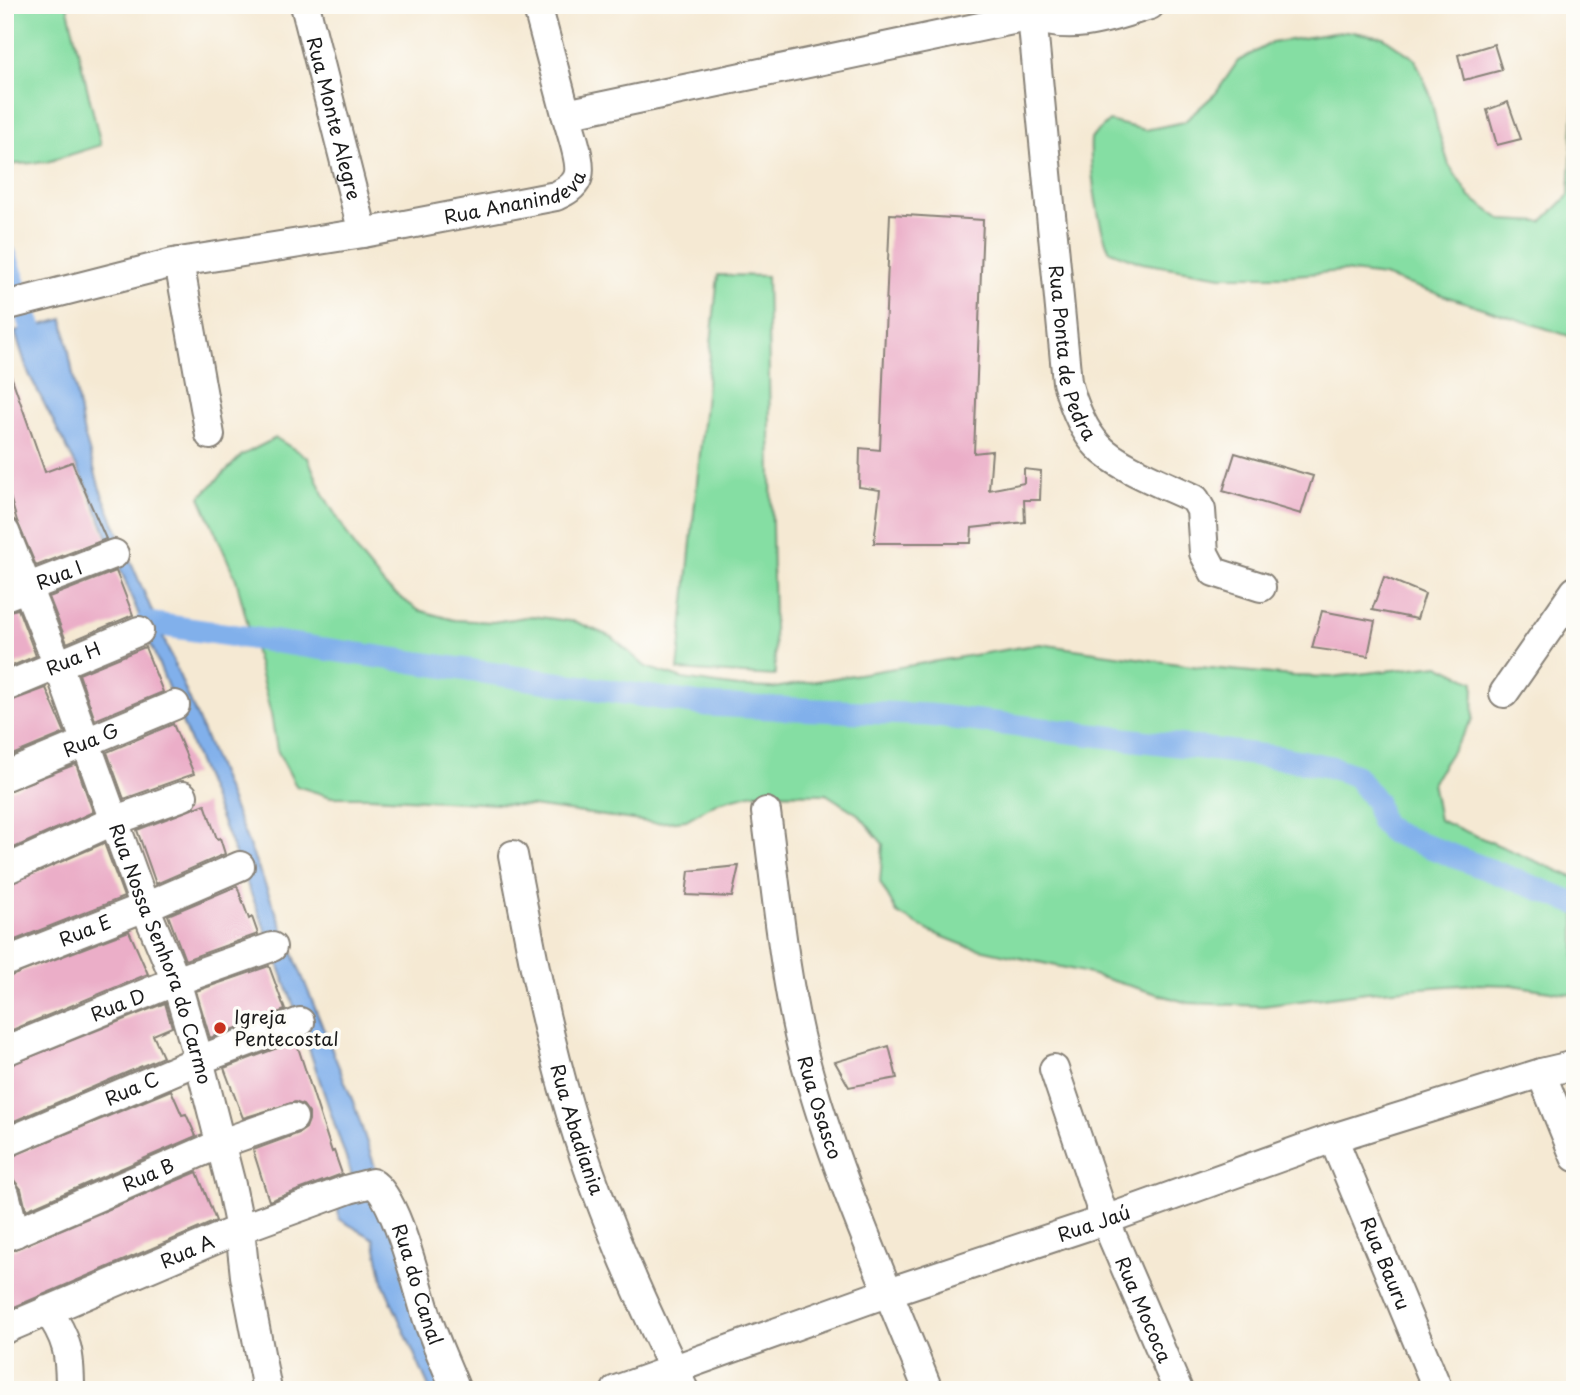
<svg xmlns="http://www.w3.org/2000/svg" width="1580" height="1395" font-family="'Playpen Sans',sans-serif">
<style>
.green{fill:#85dea3;stroke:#507d60;stroke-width:2}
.water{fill:#81b0eb;stroke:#4e6684;stroke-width:2}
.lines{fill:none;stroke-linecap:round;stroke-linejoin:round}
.canal{stroke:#81b0eb;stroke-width:23}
.building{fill:#ebaec8}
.minor-casing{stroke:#888278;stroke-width:32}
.minor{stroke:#fff;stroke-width:28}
.poi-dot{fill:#c8321e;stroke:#fdfcf7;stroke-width:2.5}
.labels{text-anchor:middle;stroke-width:7;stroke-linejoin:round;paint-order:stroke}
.street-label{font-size:19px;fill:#1c1c1c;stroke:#fdfcf7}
.poi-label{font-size:19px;fill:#1c1c1c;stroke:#fdfcf7;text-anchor:start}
</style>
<rect width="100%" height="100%" fill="#fdfcf7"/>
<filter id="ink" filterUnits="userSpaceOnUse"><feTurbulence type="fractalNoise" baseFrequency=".0143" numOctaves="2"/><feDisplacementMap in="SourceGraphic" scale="14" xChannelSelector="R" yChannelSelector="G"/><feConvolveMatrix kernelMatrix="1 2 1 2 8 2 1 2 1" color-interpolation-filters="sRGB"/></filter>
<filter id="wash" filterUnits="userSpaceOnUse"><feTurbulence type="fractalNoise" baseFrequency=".00686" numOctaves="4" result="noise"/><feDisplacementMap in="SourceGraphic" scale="28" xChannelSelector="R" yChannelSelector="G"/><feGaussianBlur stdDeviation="1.57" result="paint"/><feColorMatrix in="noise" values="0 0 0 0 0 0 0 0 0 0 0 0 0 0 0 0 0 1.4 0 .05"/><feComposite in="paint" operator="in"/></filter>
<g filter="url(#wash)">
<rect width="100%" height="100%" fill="#f5e9d3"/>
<!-- green -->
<path class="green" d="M5,5h62l34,140 -54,17 -42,3z
M1346,31l37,6 32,22 15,35 8,36 11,35 21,32 32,23 40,2 27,-27 6,-103v246l-192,-62 -40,-5 -60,5h-61l-80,-13 -32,-12c-12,-22 -21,-87 -19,-113l18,-17 36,9 39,-8 32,-29 22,-32 33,-18z
M718,275l49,1 8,400 -97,-6z
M276,438l32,20 15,36 38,63 25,30 32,23 36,10 39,2 39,-6 44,6 36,15 34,30 37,12 55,8 36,1 266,-44 159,23 94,9 38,1 108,-12 35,17 -1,37 -41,63 7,38 136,58v117l-63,-10 -37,-1 -108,8 -104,14 -75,-3 -109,-32 -113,-25 -35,-14 -34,-19 -17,-31 3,-38 -24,-29 -33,-21 -72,-1 -36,9 -32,18 -31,3 -123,-17 -162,-9h-39l-35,-11 -19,-36 -6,-36 -35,-135 -36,-82 42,-42z"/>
<!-- water -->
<path class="water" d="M63,319l20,111 17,59 97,228 157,387 95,286h-19l-46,-105 -10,-46 -35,-20 -2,-19 18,-15 -55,-163 -40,-106 -171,-425 -61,-119 -13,-40z"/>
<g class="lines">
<!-- canal -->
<path class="canal" d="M5,254l11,32
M28,319l12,37
M147,623l560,82 222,10 354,43 48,9 25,9 20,26 5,19 10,11 184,71"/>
</g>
<g id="blocks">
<!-- building -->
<path class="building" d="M1494,44l8,26 -38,10 -6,-25z
M1508,102l13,37 -24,6 -10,-35z
M890,214l93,6 -9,233 18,-2 -3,39 35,-7v-14l17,2 -1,29h-16l1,22 -53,6 -1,15h-97l6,-53 -21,-3 1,-39 20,2z
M8,367l37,105 27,-10 34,77 -70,27 -19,-45 -12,-42v-111z
M1235,453l78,23 -12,38 -78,-23z
M116,571l17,44 -66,28 -18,-46z
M1384,577l41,17 -8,25 -45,-9z
M18,609l18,47 -31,13v-57z
M1322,611l53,10 -7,35 -56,-8z
M145,647l18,45 -68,28 -16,-46z
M46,688l19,45 -60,25v-55z
M173,724l21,50 -70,25 -17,-47z
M76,764l17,48 -88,40v-60z
M205,804l12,35 3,-1 5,16 -69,30 -19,-54z
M104,843l20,54 -119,47v-58z
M739,866l-7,31 -46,-2 3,-24z
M237,886l12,33 3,-2 6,17 -73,26 -17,-45z
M129,931l19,43 -143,59v-55z
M269,966l16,44 -75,28 -14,-47z
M165,1003l7,24 -19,8 10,22 -158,68v-58z
M296,1041l36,111 2,-1 8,23 -73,27 -16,-51 46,-17 7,-5 3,-8v-7l-6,-8 -8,-3 -52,16 -19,-50z
M889,1046l8,32 -48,9 -14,-25z
M171,1090l11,25 4,-1 10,22 -170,74 -5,-21 -7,-9 -9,-21z
M197,1172l19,49 -211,90v-58z"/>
</g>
</g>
<g filter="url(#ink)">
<use href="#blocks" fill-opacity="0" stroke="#888278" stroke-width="2"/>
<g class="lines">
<defs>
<g id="minor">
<path id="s1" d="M305,5l58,228"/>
<path d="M537,5l29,109"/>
<path id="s2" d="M1023,5l9,11 35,366c6,22 15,47 31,64 19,21 70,40 97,53l6,11 3,43 10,19 47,15"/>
<path d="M179,262l31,173"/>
<path id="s3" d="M5,306l168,-43 190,-30 193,-37c8,-4 17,-8 21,-17 7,-13 -7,-50 -11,-65l466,-98c40,17 78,1 118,-11"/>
<path id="s4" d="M5,532l53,133 87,242 31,74 23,79 32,125 9,44 5,47 22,114"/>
<path id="s5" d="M5,596l109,-42"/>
<path id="s6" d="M5,687l134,-56"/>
<path d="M1504,693l71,-102"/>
<path id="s7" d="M5,776l170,-71"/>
<path id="s8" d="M766,812c11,82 18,168 39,248 30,113 80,221 123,330"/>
<path id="s9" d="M513,855c16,83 31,168 55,249 28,98 71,194 116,286"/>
<path d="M5,870l108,-49 70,-25"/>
<path id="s10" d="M5,962l140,-55 95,-41"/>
<path id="s11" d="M5,1051l171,-70 96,-34"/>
<path id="s12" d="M1054,1069l51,151 73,170"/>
<path d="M1541,1073l34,84"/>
<path id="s13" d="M1333,1138l105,252"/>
<path id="s14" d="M5,1143l194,-83 101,-38"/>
<path d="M5,1194l10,39"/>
<path id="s15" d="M5,1237l217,-94 71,-25"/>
<path d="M47,1310c21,28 23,45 23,80"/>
<path id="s16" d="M5,1329l235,-100 109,-40 23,-6c25,13 46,108 56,137 8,24 19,47 28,70"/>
<path id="s17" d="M616,1390l273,-98 216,-72 228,-82 208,-65 34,-8"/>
</g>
</defs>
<!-- minor casing -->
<use href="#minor" class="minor-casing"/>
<!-- minor -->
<use href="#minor" class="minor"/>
</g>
</g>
<!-- markers -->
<circle class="poi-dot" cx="220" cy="1028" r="7"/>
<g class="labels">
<!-- street labels -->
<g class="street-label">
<text dy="7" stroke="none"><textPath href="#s1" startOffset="117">Rua Monte Alegre</textPath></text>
<text dy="7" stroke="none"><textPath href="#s3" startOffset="523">Rua Ananindeva</textPath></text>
<text dy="7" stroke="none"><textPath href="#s2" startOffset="354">Rua Ponta de Pedra</textPath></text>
<text dy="7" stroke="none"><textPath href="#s5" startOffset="58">Rua I</textPath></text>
<text dy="7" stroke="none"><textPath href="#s6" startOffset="74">Rua H</textPath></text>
<text dy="7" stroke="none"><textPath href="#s7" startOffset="93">Rua G</textPath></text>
<text dy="7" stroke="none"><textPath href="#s10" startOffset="86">Rua E</textPath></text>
<text dy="7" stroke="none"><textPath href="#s4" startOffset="450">Rua Nossa Senhora do Carmo</textPath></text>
<text dy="7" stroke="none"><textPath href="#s11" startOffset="122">Rua D</textPath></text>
<text dy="7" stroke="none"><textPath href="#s14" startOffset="138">Rua C</textPath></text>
<text dy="7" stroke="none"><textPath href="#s8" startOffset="301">Rua Osasco</textPath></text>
<text dy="7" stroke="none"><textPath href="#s9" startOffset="282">Rua Abadiania</textPath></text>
<text dy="7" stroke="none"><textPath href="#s15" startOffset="156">Rua B</textPath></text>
<text dy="7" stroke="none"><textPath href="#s17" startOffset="506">Rua Jaú</textPath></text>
<text dy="7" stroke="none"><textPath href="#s16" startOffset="198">Rua A</textPath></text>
<text dy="7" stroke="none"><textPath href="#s13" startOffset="136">Rua Bauru</textPath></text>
<text dy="7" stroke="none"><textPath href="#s16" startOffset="508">Rua do Canal</textPath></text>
<text dy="7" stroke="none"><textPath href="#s12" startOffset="257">Rua Mococa</textPath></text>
</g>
<!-- poi labels -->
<g class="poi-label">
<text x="234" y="1024">Igreja<tspan x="234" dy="22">Pentecostal</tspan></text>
</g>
</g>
<!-- margin -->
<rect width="1580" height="1395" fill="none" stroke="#fdfcf7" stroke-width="28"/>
</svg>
